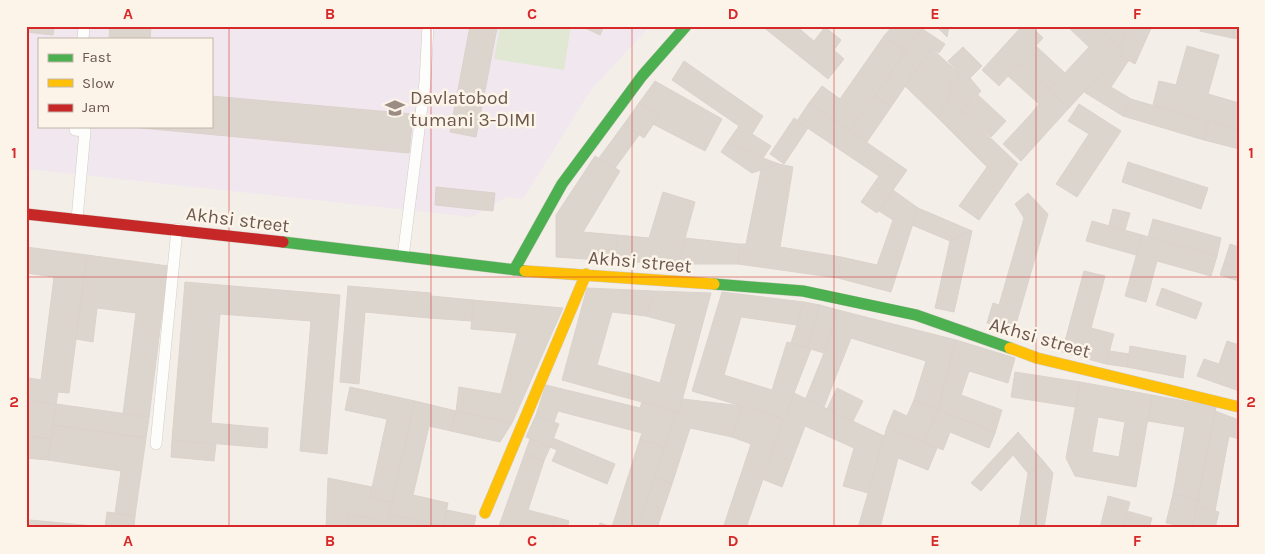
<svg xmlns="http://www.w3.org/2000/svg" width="1265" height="554" font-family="Karla,sans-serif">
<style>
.education{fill:#f0e7ef;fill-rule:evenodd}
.green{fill:#e0e8d4}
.building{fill:#dcd5ce;stroke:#dbd2cb;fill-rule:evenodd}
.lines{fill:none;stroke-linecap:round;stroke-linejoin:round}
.lane-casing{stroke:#d2ccc7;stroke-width:12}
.fast-casing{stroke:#d2cbc4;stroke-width:12}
.slow-casing{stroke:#d2cbc4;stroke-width:12}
.jam-casing{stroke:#d2cbc4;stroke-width:12}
.lane{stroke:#fdfdfc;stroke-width:11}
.fast{stroke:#4caf50;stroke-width:11}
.slow{stroke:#ffc107;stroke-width:11}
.jam{stroke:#c62828;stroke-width:11}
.grid{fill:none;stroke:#d62828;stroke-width:1;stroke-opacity:0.55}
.labels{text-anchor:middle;stroke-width:5;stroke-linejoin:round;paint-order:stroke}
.poi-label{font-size:19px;fill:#6c584d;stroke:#fcf4e8;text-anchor:start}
.street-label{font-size:19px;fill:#6c584d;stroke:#fcf4e8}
.neatline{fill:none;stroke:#d62828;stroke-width:2}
.grid-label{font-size:16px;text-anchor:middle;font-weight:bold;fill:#d62828}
</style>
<rect width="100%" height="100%" fill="#f3efe8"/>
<!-- education -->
<path class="education" d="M26,26h624l-59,64 -68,109 -16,-2 -35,20 -446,-48zM39,39h172v87h-172z"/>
<!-- green -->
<path class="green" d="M500,26h71l-7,44 -70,-11z"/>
<!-- building -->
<path class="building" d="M26,26h28l-1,9 -27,-3z
M110,26h41l-1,13h-41z
M470,26l27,2 -21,109 -26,-5z
M581,26h23l-4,9z
M762,26h34l18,15 11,-14 16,13 -7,10 10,9 -16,20z
M887,26h36l-17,25 -22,-15 6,-7z
M936,26h13l-2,11z
M1022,26h9l12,12 -44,48 -17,-16z
M1067,26h30l26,24 -54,58 -20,-18 40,-43z
M1097,26h32l-9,22z
M1129,26h23l-17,38 -16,-9 4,-5 -3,-2z
M1201,26h33l-2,12 -32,-7z
M1234,26h5v13l-7,-1z
M921,28l24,16 -6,9 -8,-5 -40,59 -16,-11z
M884,36l22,15 -56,80 -41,-28 13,-17 18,13z
M1036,46l29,27 -16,17 -29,-27z
M1187,46l32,9 -11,39 31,9v27l-86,-25 6,-24 17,4z
M963,47l19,19 -12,12 11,13 -34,36 -9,-9 13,-25 -3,-2 5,-9 8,-7 -13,-14z
M931,48l30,27 -8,7 -5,9 3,2 -13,25 -33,-32z
M1119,55l10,5 -18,27 20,12 -8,17 -39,-24z
M684,61l79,55 -11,18 19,12 -8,12 -36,-15 12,-17 -67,-46z
M1020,63l49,45 -20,22 -18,-16 8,-10 -31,-28z
M655,81l67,38 -17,32 -52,-27 6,-8 -20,-13z
M977,94l29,27 -15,16 -29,-26z
M211,96l202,18 -4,39 -289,-27h91z
M875,96l16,11 -24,35 -17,-11z
M1131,99l78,23 -5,18 -81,-24z
M639,103l20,13 -15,22 -20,-14z
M809,103l98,67 -30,43 -16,-11 18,-26 -82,-55z
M1079,104l42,27 -44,66 -21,-13 33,-50 -21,-13z
M962,111l56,53 -39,56 -20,-14 28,-39 -40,-40z
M1031,114l18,16 -28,31 -18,-17z
M794,118l14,10 -24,36 -14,-10z
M1209,122l30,8v19l-35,-9z
M624,124l15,11 -24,33 -16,-10z
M727,143l36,15 16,6 -27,9 -31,-21z
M595,156l25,15 -37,61 34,3 -2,26 -59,-4v-42z
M1128,162l80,26 -7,21 -79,-27z
M779,164l14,3 -13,80 61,10 -3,21 -100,-14 1,-20h7l15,-74z
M436,187l59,6 -2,18 -58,-6z
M893,190l25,18 -27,84 -53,-14 3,-21 36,8 16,-45 -14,-9z
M663,192l32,10 -17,62 -63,-3 2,-26 32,3z
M1028,193l20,21 -34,117 -27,-8 6,-20 6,2 25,-87 -9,-14z
M918,208l54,23 -22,10 -38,-16z
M1113,209l17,4 -5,17 -16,-5z
M1153,219l68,19 -4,18 -69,-19z
M1092,221l50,14 -6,20 -50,-14z
M972,231l-18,81 -19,-4 15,-67z
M1142,235l75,21 -6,20 -54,-15 -11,41 -21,-6z
M686,238l53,6 -1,20h-60z
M1230,244l9,3v21l-15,-5z
M26,247l61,8 -18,138 -11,-1 -2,12 -30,-4 3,-22 12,2 13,-103 -28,-4z
M87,255l81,11 -19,151 -26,-3 13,-101 -39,-5 -4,34 -17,-3z
M1224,263l15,5v13l-19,-6z
M1084,271l21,5 -14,52 23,6 -8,30 -44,-12z
M185,282l155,13 -13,159 -27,-3 11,-130 -91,-7 -9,109 57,5 -1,20 -95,-8z
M348,286l83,7 -2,25 -64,-6 -6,72 -19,-2z
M587,288l67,3 -8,25 -34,-4 -15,53 36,10 -6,23 -65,-18z
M1162,288l40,15 -6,16 -40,-14z
M654,291l57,2 -32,119 -52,-14 6,-23 27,8 16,-59 -30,-8z
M722,292l82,10 -7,23 -56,-8 -17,58 48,15 15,-48 24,7 -27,70 -92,-28z
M431,296l42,4 -1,21 -43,-3z
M473,300l90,8 -51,115 -56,-12 3,-24 42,7 16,-61 -46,-4z
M804,302l16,3 -13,43 -16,-5z
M820,305l18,5 -14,43 -17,-5z
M838,310l118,30 -18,69 -24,-9 12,-39 -75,-23 -27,69 -18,-9 18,-45z
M956,340l59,18 -7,25 -39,-12 -8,24 41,15 -7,23 -57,-24z
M1227,341l12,4v46l-42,-15 7,-17 15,5z
M1130,346l56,10 -3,22 -56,-11z
M1110,351l19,3 -2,13 -21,-3z
M1015,372l65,10 -5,25 -64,-10z
M1080,382l72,13 -16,92 -61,-11 -9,-18zM1098,417l27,5 -6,35 -27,-5z
M546,385l94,23 2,-6 35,9 -12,36 -25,-8 2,-6 -84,-22 -4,11 -18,-7z
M350,387l65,14 -23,101 -22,-5 17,-78 -42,-9z
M837,388l26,13 -10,20 -26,-12z
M794,393l90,43 -16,57 -25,-7 11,-38 -49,-22 -23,61 -20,-8z
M1152,395l64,12 -18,93 -25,-6 12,-67 -37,-6z
M683,399l59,7 -10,31 -42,-9 -18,56 -17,-7 22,-66 2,1z
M26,400l30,4 -5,35 -25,-3z
M914,400l24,9 -14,33 -37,-15 7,-17 13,6z
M415,401l41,10 -5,20 -22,-5 -16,69 35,8 -5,23 -54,-12z
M56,404l93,13 -3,21 -93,-13z
M742,406l42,13 -38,109h-23l28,-84 -19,-7z
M938,409l57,24 -6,15 -39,-16 -7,18 -19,-8z
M456,411l56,12 -12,19 -49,-11z
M1215,411l24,9v19l-10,-3 -14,75 -18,-5z
M536,415l23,9 -9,23 -24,-10z
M53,425l93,13 -11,78 -20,-3 6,-42 -73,-11z
M887,427l50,21 -9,22 -30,-12 -18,70h-22z
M1018,432l27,31 -17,10 -15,-18 -32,36 -10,-8z
M26,436l25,3 -3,21 -22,-2z
M553,438l62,26 -8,20 -55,-23 5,-11 -7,-3z
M530,439l20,8 -6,14 -19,-8z
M640,439l25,8 -27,81h-40l2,-5 12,4z
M172,440l44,4 -2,17 -43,-4z
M525,453l19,8 -16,49 27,7 -2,11 -54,-2z
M1045,463l8,10 -9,55h-25l9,-55z
M655,477l17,7 -15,44h-19z
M328,478l44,9 -2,10 22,5 -4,20 -39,-8 -2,14h-21z
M1173,494l25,6 -6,28 -26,-5z
M1108,496l22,6 -7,26h-23z
M1197,506l22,6 -4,16h-23z
M447,510l29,6 -2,10 -12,-2 -1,4 -18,-2z
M1127,511l25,7 -3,10h-26z
M107,512l28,4 -1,12h-105l1,-8 75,7z
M349,514l39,8 1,-8 61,14h-103z
M555,517l14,4 -2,7h-14z
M462,524l12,2 5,2h-18z"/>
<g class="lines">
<defs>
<path id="lane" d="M83,39l1,-13
M76,126l-1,4 10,1 -8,88
M403,257l22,-175 3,-56
M156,444l21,-215"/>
<path id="fast" d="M283,242l242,29
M514,270l48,-86 80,-108 44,-50
M714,284l89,7 113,24 94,33"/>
<path id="slow" d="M525,271l189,13
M1010,348l27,10 202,49
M485,513l101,-239"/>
<path id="jam" d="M26,214l257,28"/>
</defs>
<!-- lane casing -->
<use href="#lane" class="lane-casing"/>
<!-- fast casing -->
<use href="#fast" class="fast-casing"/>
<!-- slow casing -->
<use href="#slow" class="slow-casing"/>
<!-- jam casing -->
<use href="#jam" class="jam-casing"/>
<!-- lane -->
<use href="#lane" class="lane"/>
<!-- fast -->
<use href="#fast" class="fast"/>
<!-- slow -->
<use href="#slow" class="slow"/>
<!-- jam -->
<use href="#jam" class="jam"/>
</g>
<!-- grid -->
<path class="grid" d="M229,26v502M431,26v502M632,26v502M834,26v502M1036,26v502M26,277h1213"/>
<!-- icons -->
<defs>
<symbol id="school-bare" viewBox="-9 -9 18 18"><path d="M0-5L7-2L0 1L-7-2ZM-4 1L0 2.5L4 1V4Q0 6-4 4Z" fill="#9b8d83" stroke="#fcf4e8" stroke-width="2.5" paint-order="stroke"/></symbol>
</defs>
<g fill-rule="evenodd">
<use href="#school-bare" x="381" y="94" width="28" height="28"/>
</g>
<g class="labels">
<!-- poi labels -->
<g class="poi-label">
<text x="410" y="104">Davlatobod<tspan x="410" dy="22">tumani 3-DIMI</tspan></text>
</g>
<!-- street labels -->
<g class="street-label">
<text transform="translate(238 219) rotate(7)" y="7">Akhsi street</text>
<text transform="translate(640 261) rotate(5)" y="7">Akhsi street</text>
<text transform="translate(1040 337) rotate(16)" y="7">Akhsi street</text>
</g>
</g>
<!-- border -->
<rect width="1265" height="554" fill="none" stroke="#fcf4e8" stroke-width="55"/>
<!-- legend -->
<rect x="38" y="38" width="175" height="90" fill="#fcf4e8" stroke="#c2b6aa"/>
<rect x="48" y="54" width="25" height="8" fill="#4caf50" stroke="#c2b6aa"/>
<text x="82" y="62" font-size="15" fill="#6c584d">Fast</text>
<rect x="48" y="79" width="25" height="8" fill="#ffc107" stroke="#c2b6aa"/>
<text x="82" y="88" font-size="15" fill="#6c584d">Slow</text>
<rect x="48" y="104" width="25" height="8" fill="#c62828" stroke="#c2b6aa"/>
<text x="82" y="112" font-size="15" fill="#6c584d">Jam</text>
<rect x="28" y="28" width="1210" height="498" class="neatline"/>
<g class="grid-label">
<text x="128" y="19">A</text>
<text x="330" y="19">B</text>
<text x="532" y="19">C</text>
<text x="733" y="19">D</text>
<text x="935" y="19">E</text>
<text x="1137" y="19">F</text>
<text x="14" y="158">1</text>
<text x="1251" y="158">1</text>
<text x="14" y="407">2</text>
<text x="1251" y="407">2</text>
<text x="128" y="546">A</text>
<text x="330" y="546">B</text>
<text x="532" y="546">C</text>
<text x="733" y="546">D</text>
<text x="935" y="546">E</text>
<text x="1137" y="546">F</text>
</g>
</svg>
